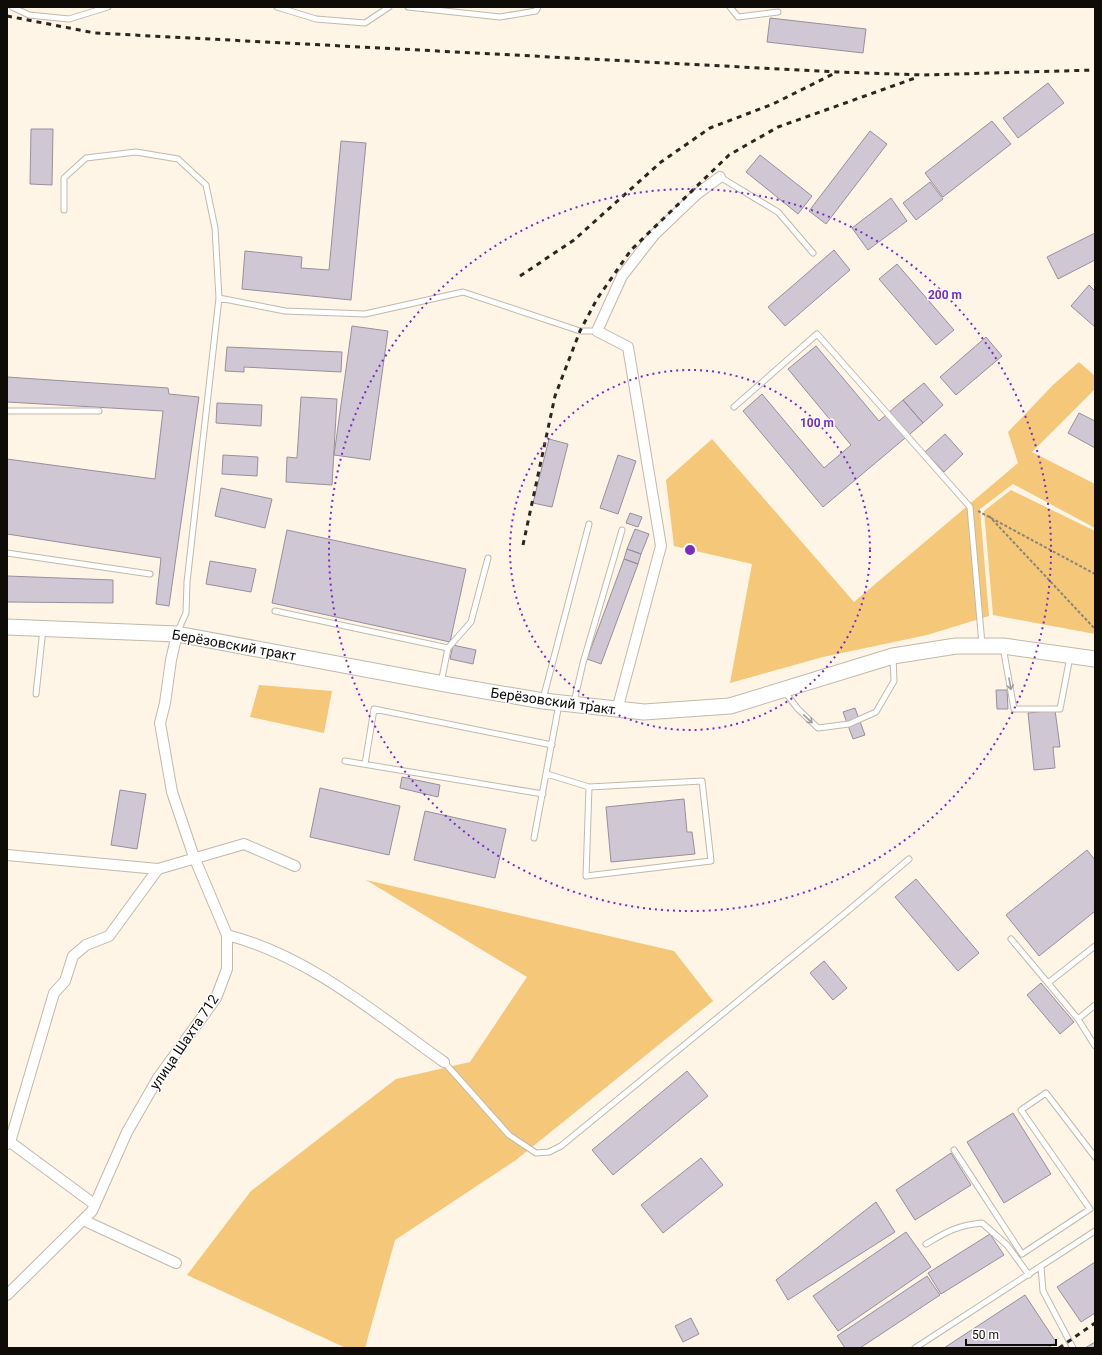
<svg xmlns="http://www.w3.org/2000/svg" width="1102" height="1355" font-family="Roboto,sans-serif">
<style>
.green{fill:#f5c779}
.building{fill:#d0c7d5;stroke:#988f9c}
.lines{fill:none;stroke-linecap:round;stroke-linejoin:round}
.lane-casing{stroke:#c1b9ab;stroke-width:7}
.street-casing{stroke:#c1b9ab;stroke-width:12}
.primary-casing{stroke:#c1b9ab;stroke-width:17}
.path{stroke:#8a847a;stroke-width:2;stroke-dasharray:3 2;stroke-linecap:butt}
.lane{stroke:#fff;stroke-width:5}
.street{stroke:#fff;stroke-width:10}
.primary{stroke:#fff;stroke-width:15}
.rail{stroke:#2a2721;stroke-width:3;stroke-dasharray:5 5;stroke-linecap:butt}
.oneway{stroke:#9f9e9c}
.ring{fill:none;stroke:#7b2cbf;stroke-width:2;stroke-dasharray:2 4}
.labels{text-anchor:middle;stroke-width:3;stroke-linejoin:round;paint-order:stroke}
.street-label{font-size:14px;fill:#0f0c08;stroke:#fff}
.centre{fill:#7b2cbf;stroke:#fff;stroke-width:2}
.ring-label{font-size:12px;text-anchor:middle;font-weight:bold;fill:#7b2cbf;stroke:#fff;stroke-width:3;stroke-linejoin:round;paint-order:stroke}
</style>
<rect width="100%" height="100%" fill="#fef5e6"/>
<!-- green -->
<path class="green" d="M1079,362l16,14v13l-63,63 63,32v44l-82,-44 -33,25 9,107 -62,19 -104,22 -93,26 22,-119 -78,-18 -8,-66 46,-41 142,163 164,-139 -10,-31 46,-48z
M1011,490l84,41v103l-102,-19 -9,-104z
M259,685l73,6 -8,42 -74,-16z
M366,880l308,71 39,50 -197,159 -121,80 -30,108h-19l-159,-73 64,-84 145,-112 74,-17 57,-85z"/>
<!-- building -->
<path class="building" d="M770,18l96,11 -3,24 -96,-11z
M1048,83l16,20 -46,35 -15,-20z
M992,121l19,23 -68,53 -18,-24z
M31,129h22l-1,56 -22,-1z
M870,131l17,13 -61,80 -17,-13z
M341,141l25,2 -15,157 -109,-11 3,-38 57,6 -1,11 28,2z
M760,155l52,41 -14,18 -52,-42z
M930,182l13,17 -27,21 -13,-17z
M891,198l16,23 -39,29 -16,-22z
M1095,233v27l-37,19 -11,-22z
M834,250l16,20 -65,56 -17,-19z
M897,264l57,66 -18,15 -57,-66z
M1089,285l6,6v36l-24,-21z
M352,326l36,5 -18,129 -36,-5z
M986,337l16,19 -46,39 -16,-18z
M816,346l63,75 24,-21 20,23 -100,84 -80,-96 19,-17 62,74 27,-23 -63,-76z
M227,347l115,5 -1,20 -97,-5v5l-19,-1z
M7,377l161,11 1,6 30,3 -30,209 -13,-2 5,-46 -154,-24v-75l148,20 8,-68 -156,-9z
M924,383l19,22 -20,18 -20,-23z
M301,397l36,2 -5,86 -46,-3 1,-25 10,1z
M217,403l45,2 -1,21 -45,-3z
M1079,413l16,8v27l-27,-15z
M945,434l18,20 -19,18 -19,-20z
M549,439l19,5 -16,63 -19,-4z
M223,455l35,2 -1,19 -35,-2z
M618,455l18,6 -18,53 -18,-6z
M221,488l51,11 -7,29 -50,-12z
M630,513l12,4 -4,10 -12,-4z
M635,529l14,5 -8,20 -14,-5z
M287,530l179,39 -16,73 -178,-39z
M627,549l14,5 -3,10 -14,-5z
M624,559l14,5 -37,100 -14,-5z
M210,561l46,8 -5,23 -45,-8z
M7,576l106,4v23l-106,-1z
M453,645l23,5 -3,14 -23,-5z
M996,690h11l1,19h-11z
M855,708l10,27 -12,4 -10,-27z
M1055,710l5,37h-7l2,21 -21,2 -6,-57z
M402,777l38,8 -2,12 -38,-9z
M320,788l80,18 -11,49 -79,-18z
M120,790l26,4 -9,55 -26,-4z
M684,799l3,33h5l3,22 -84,8 -5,-55z
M425,811l81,18 -11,49 -81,-18z
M1087,850l8,10v54l-1,-2 -55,44 -33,-41z
M916,879l63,74 -21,18 -63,-74z
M824,961l23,27 -14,12 -23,-27z
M1041,983l33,39 -14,12 -33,-39z
M687,1071l21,25 -95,79 -21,-25z
M1013,1113l38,61 -47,29 -37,-61z
M951,1153l20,32 -56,35 -19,-30z
M701,1158l22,27 -60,48 -22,-28z
M876,1202l19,30 -107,68 -12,-20z
M906,1232l25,35 -93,64 -25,-35z
M990,1234l14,21 -63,39 -13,-21z
M1095,1262v51l-14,9 -24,-35z
M927,1276l13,19 -80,53h-15l-8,-12z
M1025,1295l31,47 -8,6h-104z
M691,1318l8,16 -16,8 -8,-16z
M1095,1342v6h-10z"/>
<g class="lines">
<defs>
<path id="lane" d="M12,7l17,8 40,4 39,-12
M277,7l39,12 49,4 24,-16
M408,7l92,10 36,-6 2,-4
M730,7l8,10 40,-5
M720,177l58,35 35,41
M64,210v-32l22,-20 50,-6 42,7 28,26 9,43 4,70
M734,407l83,-73 153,173 12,137
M7,411h92
M7,553l143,21
M275,611l173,37 -7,35
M177,633l9,-20 1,-31 32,-284 66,13 80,3 98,-22 117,39h17
M1003,647l11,62h46l10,-52
M448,648l23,-26 17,-64
M784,691l14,18 20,19 31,-4 27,-12 18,-31 -1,-24
M36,694l7,-65
M543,699l46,-175
M574,702l9,-39 39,-133
M345,761l198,33
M365,764l9,-55 178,36
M547,774l42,13 113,-6 9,80 -125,15 3,-89
M534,838l25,-134
M1011,939l37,44 47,-37
M1048,983l30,36 17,-14
M1078,1019l17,27
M444,1062l65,73 27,18 13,-1 12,-6 282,-231 66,-56
M954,1150l68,104 68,-45 -69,-99 25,-17 49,64
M926,1244c20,-12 32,-19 56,-21l25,22 22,30
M1041,1267l2,24 30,57
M915,1348l180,-117"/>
<path id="street" d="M617,710l44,-164 -33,-199 -31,-16 25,-55 32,-41 43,-41 23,-17
M7,855l151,14 86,-25 51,22
M227,935c82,21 149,79 217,127
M10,1142l84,62
M7,1144l3,-2 44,-149 11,-12 8,-25 13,-11 23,-9 49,-67
M83,1220l93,43
M7,1295l85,-84 35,-79 31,-54 58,-80 11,-29v-34l-33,-78 -22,-65 -12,-69 5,-20 6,-43 6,-26"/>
<path id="primary" d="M7,627l170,7 273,51 93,16 101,11 86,-6 163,-50 63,-10h47l92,13"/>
</defs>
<!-- lane casing -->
<use href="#lane" class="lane-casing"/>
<!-- street casing -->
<use href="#street" class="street-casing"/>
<!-- primary casing -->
<use href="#primary" class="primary-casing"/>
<!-- path -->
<path class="path" d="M978,511l117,63
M989,516l106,113"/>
<!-- lane -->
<use href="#lane" class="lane"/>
<!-- street -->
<use href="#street" class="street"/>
<!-- primary -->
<use href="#primary" class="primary"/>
<!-- rail -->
<path class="rail" d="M7,16l88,17 742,39 86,3 172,-5
M520,276l54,-36 87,-78 49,-34 63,-24 62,-31
M523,545l32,-149 25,-65 17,-32 34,-49 98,-95 49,-28 140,-50
M1059,1348l36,-25"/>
</g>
<!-- one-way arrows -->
<defs><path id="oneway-shaft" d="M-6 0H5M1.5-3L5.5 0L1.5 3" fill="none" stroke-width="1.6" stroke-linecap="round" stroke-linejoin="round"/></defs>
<g class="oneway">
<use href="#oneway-shaft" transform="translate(1010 684) rotate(80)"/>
<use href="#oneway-shaft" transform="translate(808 719) rotate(43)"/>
</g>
<!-- distance rings -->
<g class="ring">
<circle cx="690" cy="550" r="180"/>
<circle cx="690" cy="550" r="361"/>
</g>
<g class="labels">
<!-- street labels -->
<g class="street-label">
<text transform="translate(234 645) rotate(10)" y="5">Берёзовский тракт</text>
<text transform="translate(553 701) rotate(8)" y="5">Берёзовский тракт</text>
<text transform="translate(184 1042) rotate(-56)" y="5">улица Шахта 712</text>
</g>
</g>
<circle cx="690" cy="550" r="6" class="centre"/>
<g class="ring-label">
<text x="945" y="299">200 m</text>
<text x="817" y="427">100 m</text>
</g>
<!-- border -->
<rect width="1102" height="1355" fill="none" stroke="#0f0c08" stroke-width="16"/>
<!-- scale -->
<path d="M966 1339v6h90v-6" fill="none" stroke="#0f0c08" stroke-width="2"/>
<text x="972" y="1339" font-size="12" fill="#0f0c08" stroke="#ffffff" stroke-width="3" paint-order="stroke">50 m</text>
</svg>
